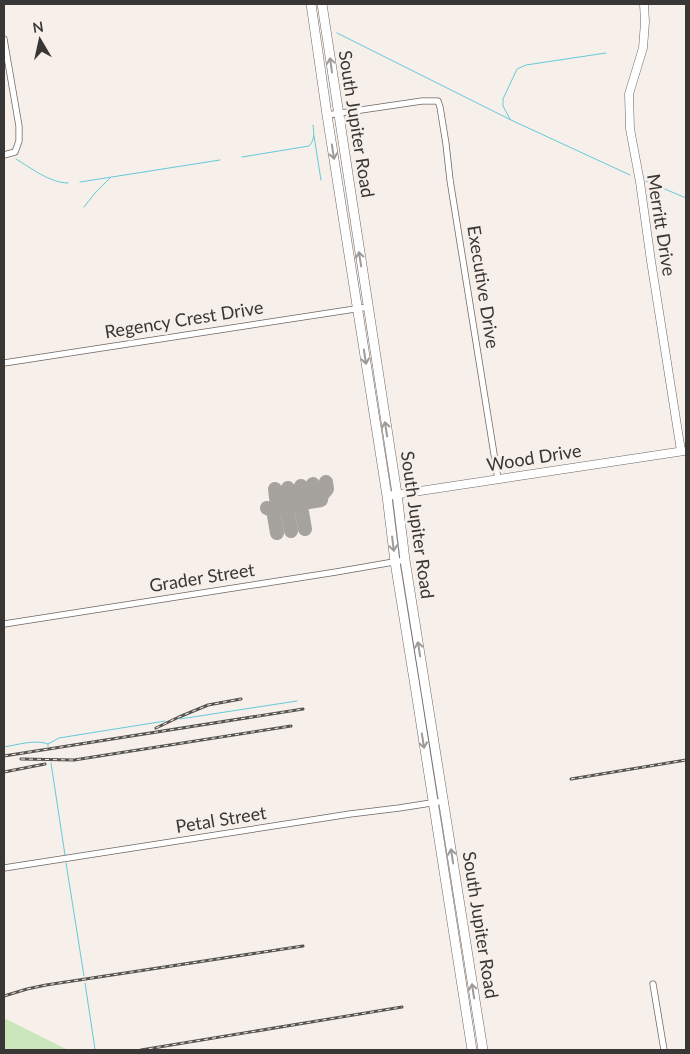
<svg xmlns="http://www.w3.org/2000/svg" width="690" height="1054" font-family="Lato,sans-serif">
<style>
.green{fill:#cbe6bb}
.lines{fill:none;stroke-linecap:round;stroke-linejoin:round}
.stream{stroke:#64cbd8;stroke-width:1}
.taxiway{stroke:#a6a29e;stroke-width:14}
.street-casing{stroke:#6d6764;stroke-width:7}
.secondary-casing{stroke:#6d6764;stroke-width:9}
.primary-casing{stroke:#6d6764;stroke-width:10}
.street{stroke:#fff;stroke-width:5.5}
.secondary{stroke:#fff;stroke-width:8}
.primary{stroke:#fff;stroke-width:9}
.rail-casing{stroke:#565451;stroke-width:3}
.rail{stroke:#f6efea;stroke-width:1;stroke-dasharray:4;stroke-linecap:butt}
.oneway{stroke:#9c9b9a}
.labels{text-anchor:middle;stroke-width:5;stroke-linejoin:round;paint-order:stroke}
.street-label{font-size:18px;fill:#393735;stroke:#f6efea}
</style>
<rect width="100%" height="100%" fill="#f6efea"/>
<!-- green -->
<path class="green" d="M4,1018l64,32h-64z"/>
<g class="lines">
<!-- stream -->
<path class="stream" d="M337,33l174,87 119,55
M510,119l-7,-13v-7l14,-30 9,-4 80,-12
M314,136l7,44
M242,157l67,-11c6,-6 5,-13 4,-21
M16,159c15,9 34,24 52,24
M646,181l40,17
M80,182l140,-22
M84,207l11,-14 15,-15
M180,719l117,-18
M48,744l11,-6 106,-17
M4,747c13,-2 31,-8 44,-3v2
M51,763l14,92
M66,863l18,113
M85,983l10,66"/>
<!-- taxiway -->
<path class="taxiway" d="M313,484l3,15 -1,2
M301,486l2,15 -1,2
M288,488l2,15 -1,2
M275,489l2,17 -1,2
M299,504l2,2 4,23
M285,506l2,2 4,23
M267,508l2,1 52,-9 1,-5 5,-6 -1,-7
M272,508l1,2 4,23"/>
<defs>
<path id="street" d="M4,39l15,87v15l-4,11 -11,3
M327,115l95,-14h16l2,6 6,37 4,36 48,299
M4,363l364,-56
M4,624l332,-52 69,-12
M4,868l346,-54 49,-6 45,-7
M653,984l11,66"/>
<path id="secondary" d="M644,4l1,18 -2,26 -14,46 1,35 10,53 11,79 30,190
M387,496l297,-45"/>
<path id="primary" d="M311,4l16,111 60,381 8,66 21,130 56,358
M322,4l75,490 8,66 78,490"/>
</defs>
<!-- street casing -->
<use href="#street" class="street-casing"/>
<!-- secondary casing -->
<use href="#secondary" class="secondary-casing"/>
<!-- primary casing -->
<use href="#primary" class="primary-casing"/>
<!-- street -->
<use href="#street" class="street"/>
<!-- secondary -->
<use href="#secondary" class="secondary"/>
<!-- primary -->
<use href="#primary" class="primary"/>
<defs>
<path id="rail" d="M156,728l23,-11 29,-12 33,-6
M4,756l299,-47
M21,759l53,1 217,-34
M4,772l41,-8
M571,779l115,-19
M4,996l23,-7 19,-4 257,-39
M141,1050l261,-43"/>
</defs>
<!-- rail casing -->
<use href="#rail" class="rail-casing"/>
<!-- rail -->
<use href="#rail" class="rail"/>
</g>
<!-- one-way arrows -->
<defs><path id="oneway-shaft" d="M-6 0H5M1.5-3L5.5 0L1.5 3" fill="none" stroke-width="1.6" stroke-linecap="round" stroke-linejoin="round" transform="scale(1.25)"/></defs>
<g class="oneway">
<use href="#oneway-shaft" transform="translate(331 65) rotate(-98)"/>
<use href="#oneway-shaft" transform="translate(333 152) rotate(81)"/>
<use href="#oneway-shaft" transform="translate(360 259) rotate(-99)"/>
<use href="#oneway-shaft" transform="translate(365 357) rotate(81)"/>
<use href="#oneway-shaft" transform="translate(386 429) rotate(-99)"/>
<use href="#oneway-shaft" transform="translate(393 544) rotate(83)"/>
<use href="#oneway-shaft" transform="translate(419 649) rotate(-99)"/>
<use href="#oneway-shaft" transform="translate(423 741) rotate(81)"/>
<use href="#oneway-shaft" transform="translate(452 856) rotate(-99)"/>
<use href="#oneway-shaft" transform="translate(473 991) rotate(-99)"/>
</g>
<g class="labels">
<!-- street labels -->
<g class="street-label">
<text transform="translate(356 124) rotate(81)" y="6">South Jupiter Road</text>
<text transform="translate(661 225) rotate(81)" y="6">Merritt Drive</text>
<text transform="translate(483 287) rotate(81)" y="6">Executive Drive</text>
<text transform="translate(184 320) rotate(-9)" y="6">Regency Crest Drive</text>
<text transform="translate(534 458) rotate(-9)" y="6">Wood Drive</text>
<text transform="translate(417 525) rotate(82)" y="6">South Jupiter Road</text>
<text transform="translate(202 578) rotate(-9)" y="6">Grader Street</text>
<text transform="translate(221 820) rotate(-9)" y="6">Petal Street</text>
<text transform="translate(480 925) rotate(81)" y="6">South Jupiter Road</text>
</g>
</g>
<!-- border -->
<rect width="690" height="1054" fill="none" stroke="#393735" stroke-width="10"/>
<!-- north arrow -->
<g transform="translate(40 40) rotate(351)" stroke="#f6efea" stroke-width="4" paint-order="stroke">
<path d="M0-4L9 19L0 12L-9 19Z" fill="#393735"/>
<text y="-8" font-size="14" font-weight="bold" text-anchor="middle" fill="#393735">N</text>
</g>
</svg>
